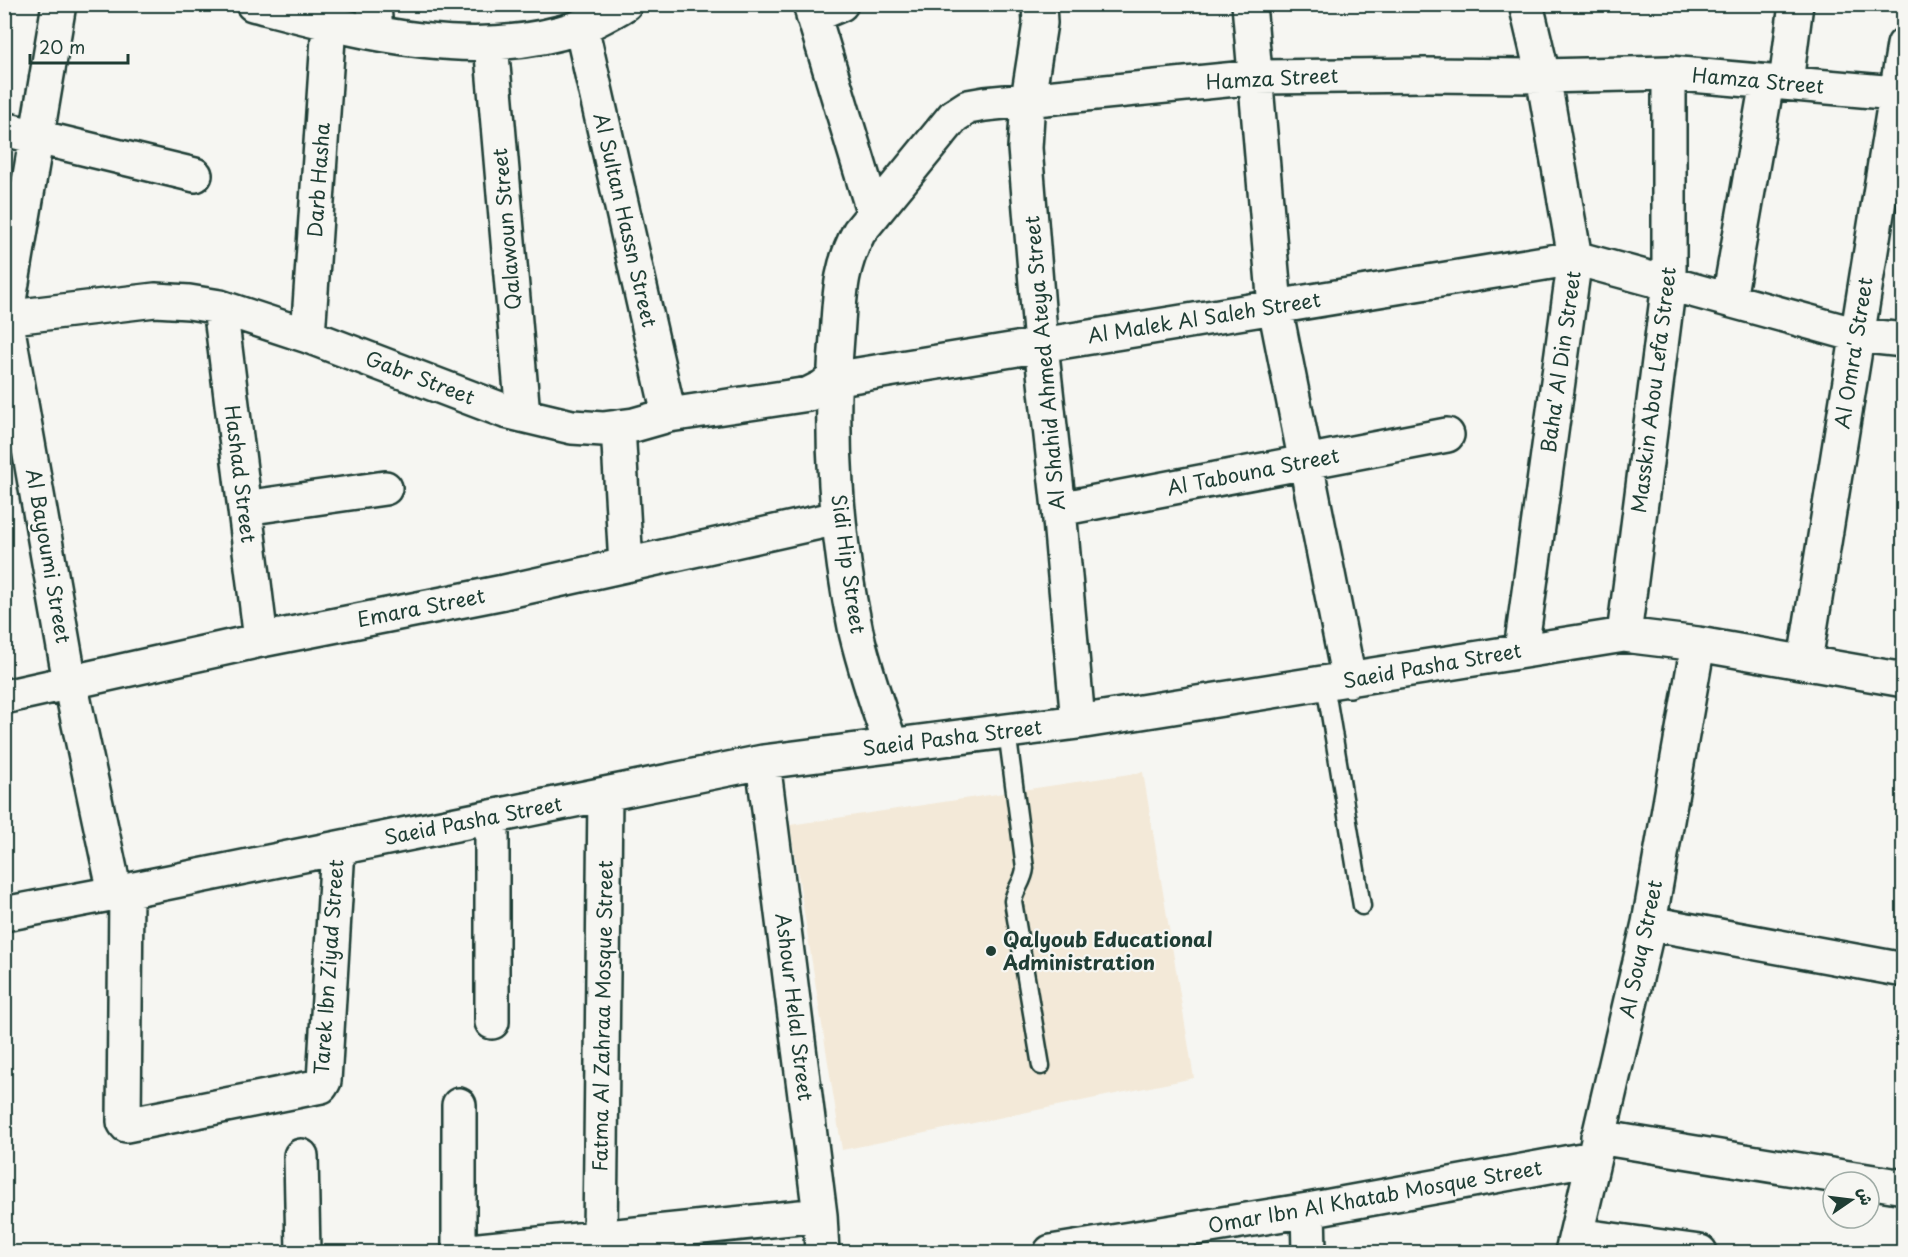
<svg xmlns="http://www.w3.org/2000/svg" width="1908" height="1257" font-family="'Playpen Sans','Playpen Sans Arabic',sans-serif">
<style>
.built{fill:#f3e9d8}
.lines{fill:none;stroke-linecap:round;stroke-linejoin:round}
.service-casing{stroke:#1f3d34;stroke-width:21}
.minor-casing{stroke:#1f3d34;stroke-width:38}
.service{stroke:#f6f6f2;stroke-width:16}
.minor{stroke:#f6f6f2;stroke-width:33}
.poi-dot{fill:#1f3d34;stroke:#f6f6f2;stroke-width:2}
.labels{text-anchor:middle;stroke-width:4.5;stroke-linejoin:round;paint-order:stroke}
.street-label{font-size:20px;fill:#1f3d34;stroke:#f6f6f2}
.poi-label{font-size:20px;font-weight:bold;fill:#1f3d34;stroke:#f6f6f2;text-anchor:start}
</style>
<rect width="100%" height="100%" fill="#f6f6f2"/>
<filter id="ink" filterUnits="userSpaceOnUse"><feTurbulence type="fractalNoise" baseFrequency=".0167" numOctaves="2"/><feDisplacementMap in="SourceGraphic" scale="12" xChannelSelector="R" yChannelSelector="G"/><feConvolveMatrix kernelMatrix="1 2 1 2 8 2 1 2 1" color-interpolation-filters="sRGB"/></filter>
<g filter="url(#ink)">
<!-- built -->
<path class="built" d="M1143,772l51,306 -352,72 -52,-325z"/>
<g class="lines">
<defs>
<path id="service" d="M1325,684l37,222
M1007,731l18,137c-1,13 -10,21 -12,33l28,165"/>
<path id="minor" d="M59,4l-53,314 64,364 45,211
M253,4c105,27 220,60 327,23 16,-6 31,-15 45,-23
M374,4l2,29
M810,4l64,210
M1039,4l1,19 -12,76 -3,49 16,197 18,164 19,213
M1249,4l26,303 74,373
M813,16l28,-12
M581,26l88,389
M491,43l32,372
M1786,83l10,-79
M4,129l191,46
M1729,299l38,-217
M220,307l41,333
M4,318l151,-18 34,2 31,5 88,29 197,75 67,16 31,2 31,-4 35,-10 140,-21 14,-7 10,-8 742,-121 282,77 47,5
M308,336l21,-312
M618,427l8,138
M245,508l140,-20
M1059,509l388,-74
M1624,635l45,-352v-210
M1521,650l54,-392 -32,-182 -17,-72
M1805,661l99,-616
M4,697l257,-57 243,-48 334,-74
M891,745c-13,-37 -26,-75 -35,-113 -20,-95 -27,-199 -19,-295 3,-40 2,-68 22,-105l95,-116 14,-9 17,-3 271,-27 170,-2 117,1 126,-3 226,20
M763,762l57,453 2,37
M126,891l-2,231 2,3 195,-39 3,-5 14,-233
M4,914l111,-21 648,-131 315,-40 546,-87 74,9 206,36
M1649,923l255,47
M492,1022v-205
M459,1105v147
M1598,1137l306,50
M301,1156l2,96
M1308,1210l1,42
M1576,1235l124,17
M600,1238l5,-443
M460,1252l360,-37
M1051,1252l257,-42 285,-52
M1572,1252l77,-329 49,-279"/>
</defs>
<!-- service casing -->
<use href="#service" class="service-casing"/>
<!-- minor casing -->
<use href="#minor" class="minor-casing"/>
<!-- service -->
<use href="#service" class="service"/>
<!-- minor -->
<use href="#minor" class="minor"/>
</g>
</g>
<!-- markers -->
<circle class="poi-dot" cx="991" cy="951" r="6"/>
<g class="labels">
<!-- street labels -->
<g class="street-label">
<text transform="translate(1272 79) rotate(-3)" y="7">Hamza Street</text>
<text transform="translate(1758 81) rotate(5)" y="7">Hamza Street</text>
<text transform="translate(319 180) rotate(-86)" y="7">Darb Hasha</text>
<text transform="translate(625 220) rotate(77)" y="7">Al Sultan Hassn Street</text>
<text transform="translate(507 229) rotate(-95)" y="7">Qalawoun Street</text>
<text transform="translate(1204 318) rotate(-9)" y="7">Al Malek Al Saleh Street</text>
<text transform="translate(1854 353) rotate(-81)" y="7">Al Omra' Street</text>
<text transform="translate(1561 362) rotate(-82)" y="7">Baha' Al Din Street</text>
<text transform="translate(1045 363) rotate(-95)" y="7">Al Shahid Ahmed Ateya Street</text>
<text transform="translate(420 378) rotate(21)" y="7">Gabr Street</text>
<text transform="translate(1654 390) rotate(-83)" y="7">Masskin Abou Lefa Street</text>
<text transform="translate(1253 472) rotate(-11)" y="7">Al Tabouna Street</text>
<text transform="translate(240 474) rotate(83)" y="7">Hashad Street</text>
<text transform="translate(48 556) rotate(80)" y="7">Al Bayoumi Street</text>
<text transform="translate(848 564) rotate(82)" y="7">Sidi Hip Street</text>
<text transform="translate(421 608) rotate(-11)" y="7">Emara Street</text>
<text transform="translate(1432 666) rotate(-10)" y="7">Saeid Pasha Street</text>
<text transform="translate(952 738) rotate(-7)" y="7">Saeid Pasha Street</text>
<text transform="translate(473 821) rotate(-11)" y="7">Saeid Pasha Street</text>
<text transform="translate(1641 949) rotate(-78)" y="7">Al Souq Street</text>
<text transform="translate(329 967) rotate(-86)" y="7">Tarek Ibn Ziyad Street</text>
<text transform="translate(794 1007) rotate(83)" y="7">Ashour Helal Street</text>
<text transform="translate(603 1016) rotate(-89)" y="7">Fatma Al Zahraa Mosque Street</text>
<text transform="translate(1375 1197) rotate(-10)" y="7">Omar Ibn Al Khatab Mosque Street</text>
</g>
<!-- poi labels -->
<g class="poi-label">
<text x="1003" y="947">Qalyoub Educational<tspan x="1003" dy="23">Administration</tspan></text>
</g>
</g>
<!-- margin -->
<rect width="1908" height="1257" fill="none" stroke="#f6f6f2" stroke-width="24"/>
<rect x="12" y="12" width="1884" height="1233" fill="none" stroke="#1f3d34" stroke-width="2" filter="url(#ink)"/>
<!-- north arrow -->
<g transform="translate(1851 1200) rotate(76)"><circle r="28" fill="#f6f6f2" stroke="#a0aca6" stroke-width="1.5"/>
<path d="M0-4.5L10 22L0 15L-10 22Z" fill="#1f3d34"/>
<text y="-9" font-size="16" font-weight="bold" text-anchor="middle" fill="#1f3d34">ش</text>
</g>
<!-- scale -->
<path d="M30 54v9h98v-9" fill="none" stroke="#1f3d34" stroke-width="3"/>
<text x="39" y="54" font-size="18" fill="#1f3d34" stroke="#f6f6f2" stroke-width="4.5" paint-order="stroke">20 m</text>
</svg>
